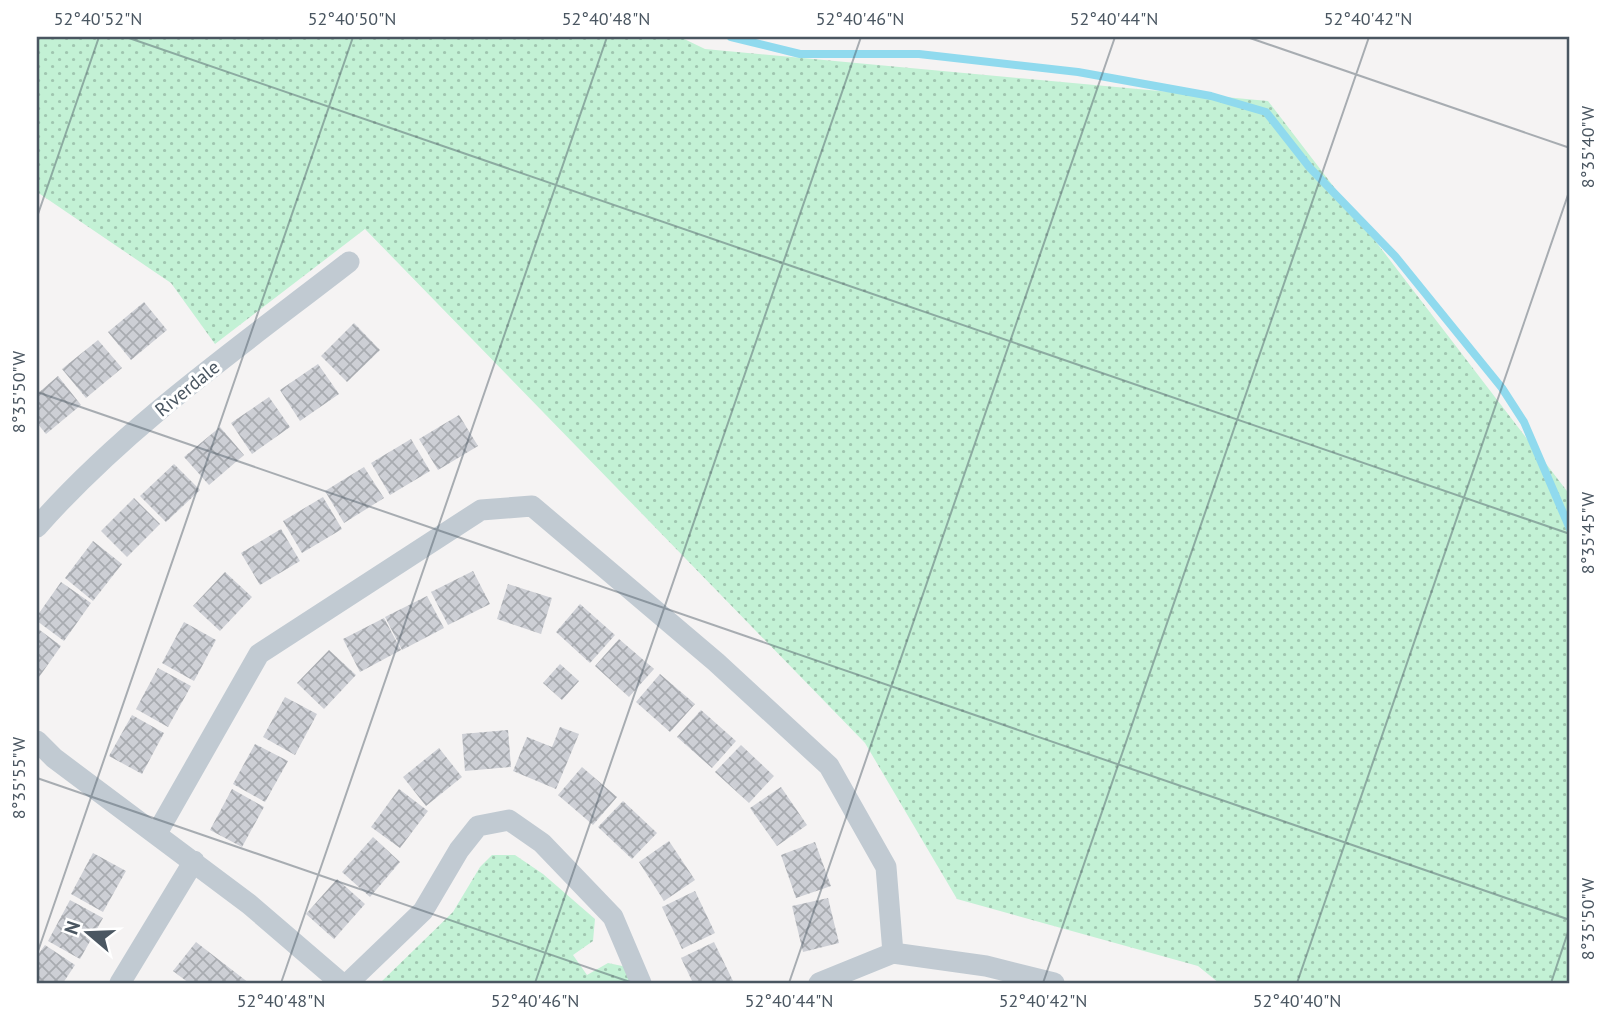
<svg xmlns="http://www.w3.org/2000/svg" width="1607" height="1020" font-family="'PT Sans',sans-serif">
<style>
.grass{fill:url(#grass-dots)}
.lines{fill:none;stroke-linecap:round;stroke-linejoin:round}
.stream{stroke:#90daee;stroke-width:8}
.building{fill:url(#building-cross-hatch)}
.minor{stroke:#c1cad2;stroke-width:21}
.ticks{fill:none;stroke:#4a5661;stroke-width:2;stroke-opacity:0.45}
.labels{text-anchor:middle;stroke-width:6;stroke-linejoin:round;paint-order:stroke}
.street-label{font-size:19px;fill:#4a5661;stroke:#fff}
.neatline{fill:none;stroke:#4a5661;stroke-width:2.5}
.ticks-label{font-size:18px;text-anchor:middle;fill:#4a5661}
</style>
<defs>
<pattern id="grass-dots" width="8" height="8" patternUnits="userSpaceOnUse" patternTransform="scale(1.75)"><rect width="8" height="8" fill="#c3f1d5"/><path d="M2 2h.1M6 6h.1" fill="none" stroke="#a0c6b0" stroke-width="1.8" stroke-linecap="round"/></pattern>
<pattern id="building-cross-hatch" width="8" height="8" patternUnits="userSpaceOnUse" patternTransform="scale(1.75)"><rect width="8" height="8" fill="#cdcfd5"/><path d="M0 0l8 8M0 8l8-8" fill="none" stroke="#a8abb0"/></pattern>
</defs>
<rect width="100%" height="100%" fill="#f5f3f3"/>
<!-- grass -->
<path class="grass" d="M37,37h643l25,12 563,52 302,394v488h-351l-21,-17 -241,-67 -92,-156 -500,-514 -150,115 -44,-61 -134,-91z
M492,855h23l28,19 52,45 -2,22 -20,14 14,20 21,-12 19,4 6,16h-253l73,-71 27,-45z"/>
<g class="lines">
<!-- stream -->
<path class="stream" d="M731,37l69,17h119l159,18 133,24 55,16 44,56 85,88 107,132 22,34 46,107"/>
</g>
<!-- building -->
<path class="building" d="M144,302l23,28 -36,30 -23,-28z
M354,323l26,27 -33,32 -26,-26z
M98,340l24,28 -36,30 -24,-29z
M318,364l21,30 -39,27 -20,-31z
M58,376l23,29 -35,29 -9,-11v-29z
M269,397l21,30 -38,27 -21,-31z
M459,415l19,31 -40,24 -19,-31z
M220,427l24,28 -35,30 -25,-28z
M411,439l19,32 -40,24 -19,-32z
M174,464l26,26 -34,32 -26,-26z
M364,467l20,31 -40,25 -19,-32z
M323,497l19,32 -40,24 -19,-32z
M134,498l26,26 -33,33 -26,-26z
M281,529l19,32 -40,24 -19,-32z
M93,541l29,23 -29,37 -28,-23z
M473,571l17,33 -42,21 -17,-33z
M225,572l27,25 -32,34 -27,-25z
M61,582l30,21 -27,38 -27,-20v-5z
M508,584l44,14 -11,36 -44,-15z
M427,596l17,32 -42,22 -17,-33z
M580,604l35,31 -25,28 -34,-31z
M384,618l17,32 -41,22 -17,-33z
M184,622l32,18 -22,41 -32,-18z
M37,628l24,18 -24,34z
M619,639l35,30 -25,28 -34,-31z
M329,650l27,25 -32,34 -27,-26z
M560,664l19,17 -17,19 -19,-17z
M158,668l33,18 -23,41 -32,-18z
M660,674l35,30 -25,28 -34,-30z
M285,697l32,17 -22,41 -32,-18z
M701,710l35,31 -24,27 -35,-31z
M132,715l32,18 -22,41 -33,-18z
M560,727l19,7 -23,55 -43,-18 14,-34 25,10z
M508,730l3,37 -46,4 -3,-37z
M255,744l33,17 -23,41 -32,-18z
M741,745l33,31 -25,27 -34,-31z
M439,748l23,29 -36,29 -23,-29z
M582,767l35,30 -24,28 -35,-30z
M781,787l26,38 -30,21 -27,-38z
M232,789l32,18 -22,40 -32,-17z
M399,789l29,22 -28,37 -29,-21z
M623,801l34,32 -25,26 -34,-32z
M373,837l27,25 -30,35 -28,-25z
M669,841l26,39 -31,21 -25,-39z
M815,842l16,44 -35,12 -15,-43z
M93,853l33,18 -23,41 -32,-18z
M337,879l28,25 -31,35 -28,-25z
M695,891l20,42 -33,16 -20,-42z
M828,898l11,45 -36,9 -11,-46z
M70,900l33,18 -23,41 -32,-18z
M196,942l18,14 35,27h-60l-16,-12z
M714,942l20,41h-41l-12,-25z
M45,945l30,20 -12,18h-26v-27z"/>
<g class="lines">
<!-- minor -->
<path class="minor" d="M37,527c90,-102 205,-182 312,-265
M37,741l17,17 195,146 92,79
M157,833l102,-179 222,-144 51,-4 184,156 113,104 57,101 7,86 -74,30
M893,953l93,13 68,17
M120,983l74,-122
M348,983l75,-72 36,-61 19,-24 31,-6 33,23 71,74 28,66"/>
</g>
<!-- ticks -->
<path class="ticks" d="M126,37l1444,497M1247,37l323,111M37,217l62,-180M37,392l1533,528M37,778l596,205M37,954l316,-917M281,983l326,-946M535,983l326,-946M789,983l326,-946M1043,983l326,-946M1297,983l273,-794M1551,983l19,-57"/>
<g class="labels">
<!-- street labels -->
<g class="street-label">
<text transform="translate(187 388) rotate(-39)" y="7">Riverdale</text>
</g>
</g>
<!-- border -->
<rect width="1607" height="1020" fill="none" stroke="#ffffff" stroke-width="77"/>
<!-- north arrow -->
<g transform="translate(88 933) rotate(289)" stroke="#ffffff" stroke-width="5" paint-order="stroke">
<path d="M0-5L12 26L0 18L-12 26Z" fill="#4a5661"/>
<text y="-10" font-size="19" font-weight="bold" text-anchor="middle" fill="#4a5661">N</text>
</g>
<rect x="38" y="38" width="1530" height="944" class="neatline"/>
<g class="ticks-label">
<text x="98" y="25">52°40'52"N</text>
<text x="352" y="25">52°40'50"N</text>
<text x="606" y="25">52°40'48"N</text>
<text x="860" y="25">52°40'46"N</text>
<text x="1114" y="25">52°40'44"N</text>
<text x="1368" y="25">52°40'42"N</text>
<text transform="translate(1588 147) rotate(-90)" y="6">8°35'40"W</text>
<text transform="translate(19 392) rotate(-90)" y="6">8°35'50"W</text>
<text transform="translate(1588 533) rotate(-90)" y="6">8°35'45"W</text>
<text transform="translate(19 778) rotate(-90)" y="6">8°35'55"W</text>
<text transform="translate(1588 919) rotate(-90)" y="6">8°35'50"W</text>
<text x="281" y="1007">52°40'48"N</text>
<text x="535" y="1007">52°40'46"N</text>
<text x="789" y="1007">52°40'44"N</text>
<text x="1043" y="1007">52°40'42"N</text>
<text x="1297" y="1007">52°40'40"N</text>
</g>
</svg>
